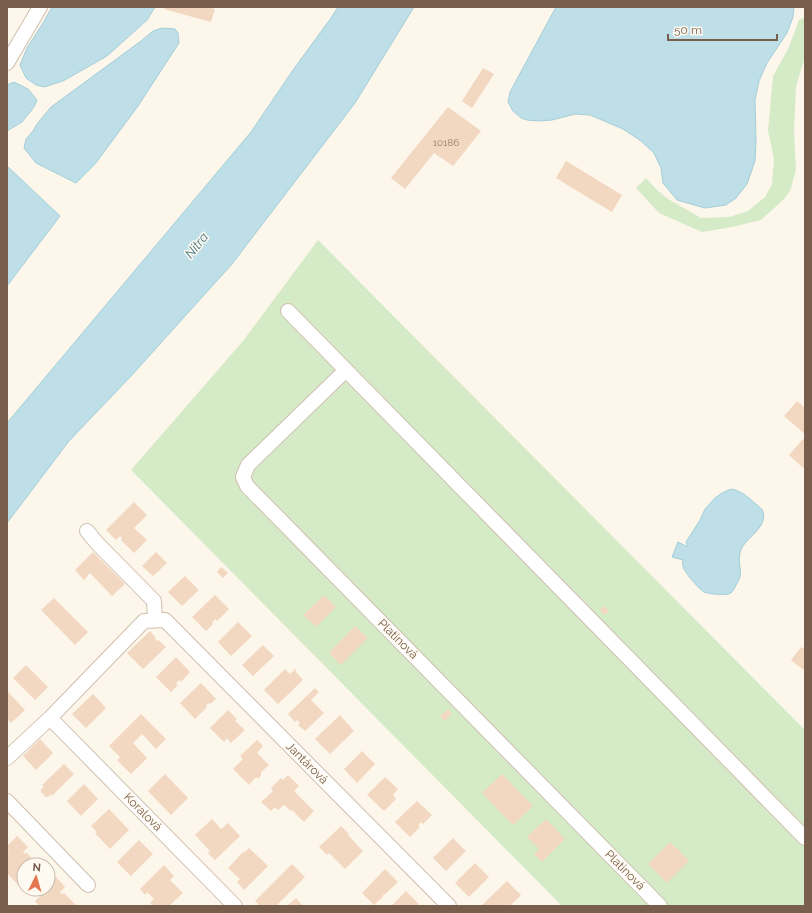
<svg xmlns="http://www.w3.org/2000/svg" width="812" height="913" font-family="Raleway,sans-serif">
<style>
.green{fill:#d5ebc8}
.water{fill:#bedfe7;stroke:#a4ced9}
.building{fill:#f2d7c1}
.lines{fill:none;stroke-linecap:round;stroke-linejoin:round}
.minor-casing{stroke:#cfbfaf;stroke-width:16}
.minor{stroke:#fff;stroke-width:14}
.labels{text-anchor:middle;stroke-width:3;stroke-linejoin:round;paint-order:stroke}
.number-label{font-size:10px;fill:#967c69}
.street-label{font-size:12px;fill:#785e4c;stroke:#fffaf1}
.water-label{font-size:13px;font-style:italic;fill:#437784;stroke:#fffaf1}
</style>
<rect width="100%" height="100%" fill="#fdf6ea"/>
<!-- green -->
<path class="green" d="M805,17v41l-2,5 -7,24 -2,44 2,39 -6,21 -7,9 -22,20 -29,7 -30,5 -43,-19 -23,-25 10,-10 11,12 11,9 33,19 28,-1 19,-6 17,-14 7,-13 2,-25 -6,-28 5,-55 15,-27 11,-29z
M318,240l487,490v176h-243l-431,-436 112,-129z"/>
<!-- water -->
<path class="water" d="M52,7h103l-8,13 -40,36 -44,25 -19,6 -8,-2 -10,-7 -6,-13 7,-17 16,-25z
M338,7h76l-59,96 -123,161 -100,111 -63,66 -62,82v-100l244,-291 42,-62 38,-52z
M556,7h238l-1,10 -6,16 -20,30 -8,18 -4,19 1,42 -1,19 -8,23 -11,14 -10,7 -21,3 -28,-8 -14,-17 -2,-15 -7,-15 -13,-12 -18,-12 -33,-14 -15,-1 -23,6 -14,1 -11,-1 -6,-2 -8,-7 -5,-9 2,-10z
M162,28l13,1 3,4 1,10 -41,63 -43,58 -19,19 -40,-20 -12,-15 2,-9 7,-8 4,-7 14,-17 90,-66 12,-10z
M14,82l14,7 9,11 -3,7 -12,15 -15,9v-46z
M7,166l53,50 -53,70z
M731,489c11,2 18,9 26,16 2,2 5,3 6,7 5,17 -20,26 -23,41 -3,13 5,19 -4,32 -1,3 -3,6 -5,8 -5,3 -22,1 -27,-1 -5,-3 -21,-21 -21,-26 -1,-2 0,-4 0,-6l-11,-3 6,-15 10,5 -2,-5 14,-22 5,-11 10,-11 7,-5z"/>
<!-- building -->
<path class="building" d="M165,7h43l7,2 -4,13 -47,-13z
M483,68l11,6 -22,34 -10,-7z
M448,107l33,24 -28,35 -19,-13 -29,36 -14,-11z
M566,161l56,34 -10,17 -56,-34z
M797,401l8,7v26l-21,-18z
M803,439l2,1v25l-2,3 -14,-13z
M134,502l13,13 -13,13 13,12 -13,13 -13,-13 1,-2 -2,-2 -4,4 -10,-10z
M93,552l32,32 -13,12 -22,-23 -6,7 -9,-10z
M156,552l11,11 -14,13 -11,-10z
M221,567l7,6 -5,5 -6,-6z
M185,576l14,14 -17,16 -14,-14z
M215,595l14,14 -12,12 -2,-2 -3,4 1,1 -7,7 -14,-14z
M324,595l12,12 -20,20 -13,-12z
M54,598l34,34 -13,13 -34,-35z
M604,606l5,5 -4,4 -5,-5z
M238,622l14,14 -21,20 -13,-14z
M355,626l13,12 -27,27 -12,-12z
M150,631l6,7 -1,1 2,2 1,-1 8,7 -23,22 -16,-16z
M263,645l11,11 -21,20 -11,-11z
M801,647l4,3v21l-14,-11z
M176,657l14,15 -9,10 -1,-2 -4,3 2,2 -7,7 -15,-15z
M26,665l22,22 -13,13 -22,-22z
M285,669l5,5 5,-5 1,1 -1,1 8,9 -25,24 -14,-14z
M201,683l15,16 -6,5 -1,-1 -3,2 1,2 -12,12 -15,-16z
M315,688l4,4 -8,8 13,13 -19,18 -7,-6 2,-2 -3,-3 -2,2 -7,-8z
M7,691l18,19 -14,13 -4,-4z
M93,694l13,14 -20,20 -14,-14z
M448,709l4,5 -8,7 -4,-5z
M228,710l9,9 -2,2 10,9 -14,13 -4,-5 -3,4 -14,-14z
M141,714l25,25 -10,10 -14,-15 -9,9 14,15 -16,16 -14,-14 3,-3 -11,-11z
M340,715l14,16 -24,23 -15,-15z
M40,739l13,14 -17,17 -13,-14z
M257,740l6,6 -6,7 12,12 -8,7v3l-2,3h-4l-6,7 -16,-16 10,-10 -3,-3z
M362,751l13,13 -18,19 -13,-14z
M64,764l10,10 -22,22 -1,-2 -3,3h-2l-5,-5v-3l3,-2 -2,-2z
M165,774l23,24 -17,17 -23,-24z
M502,774l31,32 -20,19 -31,-32z
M288,775l11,11 -5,5 20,20 -10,11 -12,-12 -1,1 -7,-6 -6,5 -3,-3 -4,4 -10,-9 12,-11 -2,-3 10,-10 2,2z
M385,777l13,12 -5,6 3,4 -12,12 -17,-16z
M84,784l14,15 -17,17 -14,-15z
M417,801l15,14 -9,9 -2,-2 -3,4 2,1 -10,10 -15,-15z
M109,809l20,21 -19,19 -15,-16 2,-1 -6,-6z
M212,819l9,10 7,-6 12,13 -25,24 -7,-7 2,-2 -15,-16z
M546,819l19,20 -23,23 -8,-8 5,-5 -12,-12z
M341,826l8,8 -1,1 15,16 -18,18 -16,-16 -2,2 -8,-8z
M17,836l11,11 -5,5 2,2 1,-2 12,13h-14v15l-6,5 -11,-12v-21l2,-2 -2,-2v-2z
M453,838l13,13 -20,20 -13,-13z
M139,840l14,14 -22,22 -14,-14z
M670,842l7,7v-1l12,13 -22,22 -19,-19z
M249,848l19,18 -24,24 -7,-8 3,-3 -12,-11 15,-16 1,1z
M475,863l14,14 -20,20 -14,-14z
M292,864l13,13 -29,29h-16l-5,-5z
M164,865l10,11 -4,4 13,13 -14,13h-16l-3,-3 4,-4 -7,-7 -2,3 -5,-6z
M385,869l13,13 -13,12 -3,2 1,1 -9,8 -12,-12z
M56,877l9,10 -5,5 2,2 2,-1 12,12 -1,1h-36l-4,-5 13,-12v-5z
M507,881l14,14 -11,11h-29z
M406,891l13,13 -2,2h-26z
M296,898l7,8h-16z"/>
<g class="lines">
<defs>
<path id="minor" d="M7,63l33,-56
M288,311l517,527
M346,370l-98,95 -5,12 4,9 413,420
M87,531l9,11 58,59 1,19
M50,718l185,188
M7,758l43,-40 94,-97 21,-1 284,286
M7,801l81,84"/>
</defs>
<!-- minor casing -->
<use href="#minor" class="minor-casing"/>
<!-- minor -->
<use href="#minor" class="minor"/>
</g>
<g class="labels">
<!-- number labels -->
<g class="number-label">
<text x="446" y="146">10186</text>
</g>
<!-- street labels -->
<g class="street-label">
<text transform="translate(398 639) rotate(45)" y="4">Platinová</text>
<text transform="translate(307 763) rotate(45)" y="4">Jantárová</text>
<text transform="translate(143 812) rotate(45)" y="4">Koralová</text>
<text transform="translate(625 870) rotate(45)" y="4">Platinová</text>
</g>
<!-- water labels -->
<g class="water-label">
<text transform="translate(196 245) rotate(-51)" y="5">Nitra</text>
</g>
</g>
<!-- border -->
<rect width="812" height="913" fill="none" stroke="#785e4c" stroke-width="16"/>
<!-- north arrow -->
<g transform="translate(36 877) rotate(5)"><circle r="19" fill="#fffaf1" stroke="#c9bcaf"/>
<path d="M0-3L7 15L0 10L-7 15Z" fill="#e57750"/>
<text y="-6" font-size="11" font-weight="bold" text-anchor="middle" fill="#785e4c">N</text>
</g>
<!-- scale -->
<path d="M668 34v6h109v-6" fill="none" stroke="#785e4c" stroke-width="2"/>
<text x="674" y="34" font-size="12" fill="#785e4c" stroke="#fffaf1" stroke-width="3" paint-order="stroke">50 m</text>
</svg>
